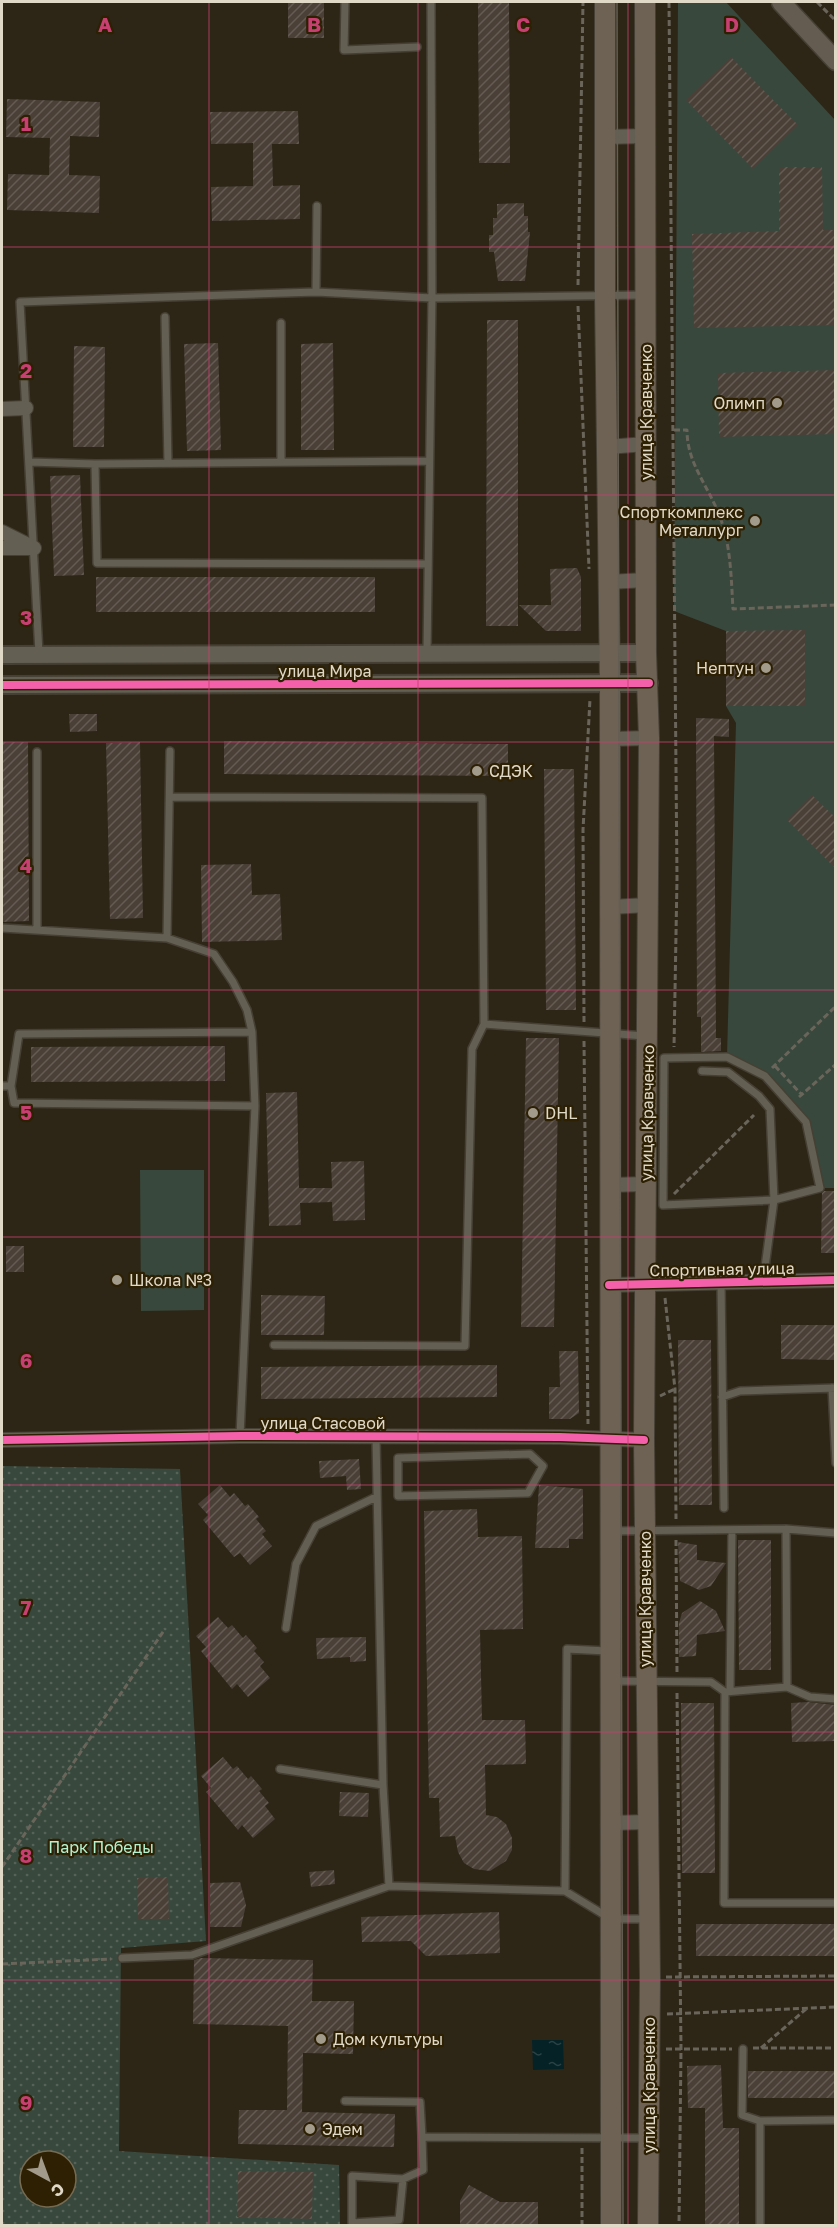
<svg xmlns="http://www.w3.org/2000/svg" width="837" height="2227" font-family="'Golos Text',sans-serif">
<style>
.green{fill:url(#green-dots);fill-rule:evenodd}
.pitch{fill:#38483c}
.water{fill:url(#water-ripples)}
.building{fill:url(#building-hatch)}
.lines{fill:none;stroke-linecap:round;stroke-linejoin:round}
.service-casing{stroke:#464034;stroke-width:10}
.minor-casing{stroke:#464034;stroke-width:16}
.tertiary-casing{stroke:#464034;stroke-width:20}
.secondary-casing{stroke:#464034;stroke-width:21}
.primary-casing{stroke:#464034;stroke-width:22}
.path{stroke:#6a655b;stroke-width:3;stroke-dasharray:6 3;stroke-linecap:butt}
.service{stroke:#645f53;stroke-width:7}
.minor{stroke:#645f53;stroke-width:14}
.tertiary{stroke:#645f53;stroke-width:16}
.secondary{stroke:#645c50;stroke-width:18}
.primary{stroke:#6e6255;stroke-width:20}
.tram{stroke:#645e53;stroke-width:1.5}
.cycleway-casing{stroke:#2d2003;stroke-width:11}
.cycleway{stroke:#f560ab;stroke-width:8}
.grid{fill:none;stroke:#c83f71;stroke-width:1.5;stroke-opacity:0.55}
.poi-dot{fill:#a29a8a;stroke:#2d2003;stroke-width:2}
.labels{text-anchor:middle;stroke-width:4.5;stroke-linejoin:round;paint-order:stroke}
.poi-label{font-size:16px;fill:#e1d9c8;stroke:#2d2003;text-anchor:start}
.street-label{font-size:16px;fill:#e1d9c8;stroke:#2d2003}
.park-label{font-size:16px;fill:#b4f3d1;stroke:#2d2003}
.grid-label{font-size:20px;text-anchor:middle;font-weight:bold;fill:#c83f71;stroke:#2d2003;stroke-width:4.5;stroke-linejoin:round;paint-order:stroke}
</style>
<defs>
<pattern id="green-dots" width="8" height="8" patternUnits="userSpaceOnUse" patternTransform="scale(1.5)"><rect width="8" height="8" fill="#38483c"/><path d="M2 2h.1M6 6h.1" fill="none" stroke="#546257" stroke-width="1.8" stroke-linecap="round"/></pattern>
<pattern id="water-ripples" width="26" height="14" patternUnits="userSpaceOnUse" patternTransform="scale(1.5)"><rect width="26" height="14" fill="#052226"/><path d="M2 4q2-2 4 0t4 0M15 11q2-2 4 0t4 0" fill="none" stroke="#294244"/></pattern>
<pattern id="building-hatch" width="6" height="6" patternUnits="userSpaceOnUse" patternTransform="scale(1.5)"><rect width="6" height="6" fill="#4a4038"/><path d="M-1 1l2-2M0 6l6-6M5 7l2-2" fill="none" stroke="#645b53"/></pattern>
</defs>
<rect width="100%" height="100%" fill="#2d2616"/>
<!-- green -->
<path class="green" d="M2,1466l178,3 26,472 -85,7 -2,203 220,14 1,60h-338zM30,2161h36v36h-36z"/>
<!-- pitch -->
<path class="pitch" d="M678,2h48l109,118v1068h-15l-14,-66 -41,-46 -38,-19 9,-334 -10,-17v-75l-52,-20z
M140,1170h64v140l-63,1z"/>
<!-- water -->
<path class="water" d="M532,2040h31l1,29 -31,1z"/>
<!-- building -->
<path class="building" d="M288,2h36v36h-36z
M478,2h31l1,161h-31z
M731,57l67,68 -45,44 -67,-69z
M7,99l93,3 -1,35 -29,-1 -1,39 31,1 -1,37 -92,-3 1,-36 41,1 1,-37 -44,-1z
M298,111l1,33h-27l1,42 27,-1v34l-88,2 -1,-34 42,-1v-43l-42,1 -1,-32z
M779,167h43l1,63h13v95l-142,3 -2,-94 87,-3z
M524,203v13h4v16h2l-5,49h-27l-4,-29h-5v-17h4v-17h4v-14z
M487,320h31v306h-32z
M218,343l3,107 -34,1 -3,-107z
M333,343l1,107h-33v-106z
M74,346l31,1 -1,100h-31z
M836,370v64l-117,3 -1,-64z
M80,475l4,100 -30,1 -4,-100z
M577,568l4,9v54h-35l-27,-26h32l-1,-36z
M96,577h279v35h-279z
M805,630v76h-79v-75z
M69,714h28v17l-27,1z
M696,718l33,1v18l-15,-1 2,302h5v13l-20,1v-35h-4z
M224,741l284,3v32l-284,-2z
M2,742h26l1,179 -27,1z
M140,742l3,176 -33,1 -4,-176z
M544,769h30l2,241h-30z
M812,795l24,23v51l-49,-49z
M251,864l1,31 28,-1 2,46 -80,2 -1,-77z
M526,1038h33l-5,289h-33z
M225,1046v35l-194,1v-35z
M297,1092l2,96h33l-1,-26 33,-1 1,59 -32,1 -1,-19 -32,1 1,22 -32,1 -3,-133z
M824,1191h12v62h-15l1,-60z
M6,1246h18v26h-18z
M261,1295l64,1 -1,39h-63z
M781,1325h55v35l-55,-1z
M678,1340h33l1,165h-33z
M559,1351h19l1,62 -9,6h-21v-32h11z
M497,1365v32l-236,2v-32z
M359,1459l2,30 -14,1 -1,-14 -26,2 -1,-17z
M220,1485l10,12 4,-4 11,13 3,-2 11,13 -3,2 10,12 -4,3 10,12 -22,19 -10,-12 -6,4 -31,-37 5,-5 -10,-11z
M539,1485l44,4v50h-14v9h-34z
M477,1509l1,28 44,-1 1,93 -43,1 2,90h43l1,44 -41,1 1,50 11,2 9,7 6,14v12l-6,11 -16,10 -16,-2 -10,-6 -6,-11 -3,-16 -15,1 -1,-39h-10l-5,-287z
M738,1540h33v130h-32z
M678,1542l19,3v15l29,3 -15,23 -12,4 -19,-9z
M700,1601l16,10 9,20 -28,4 -1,21 -17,1v-34l3,-10z
M218,1617l10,11 4,-3 11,13 3,-3 11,13 -3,3 10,11 -4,4 10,12 -22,19 -11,-13 -5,5 -31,-38 5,-4 -10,-11z
M366,1637v24l-16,1v-5l-33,2 -1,-21z
M808,1702l28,3v36l-44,1 -1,-39z
M681,1703h33l1,170h-33z
M223,1757l10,12 4,-3 11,13 3,-3 11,13 -3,2 10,12 -4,3 10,13 -22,19 -11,-13 -4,5 -32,-38 5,-4 -10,-12z
M340,1792l29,1 -1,24 -29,-1z
M334,1870l1,14 -24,3 -2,-15z
M168,1877l1,42h-31l-1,-41z
M240,1882l6,23 -5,22h-31v-44z
M499,1912l1,41 -74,3 -15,-15 -49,1 -1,-25z
M696,1924h140v32h-140z
M201,1958l112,2 -1,41h42l-1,53 -50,-1 -1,59 93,2 -1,33 -156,-3 1,-34h48l1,-84 -95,-2 1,-64z
M721,2065l2,63h16v98h-34v-118h-17l-1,-42z
M748,2071h88v27h-88z
M238,2171l75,1 -1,47 -75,-2z
M469,2185l31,17h38v24h-78v-25z"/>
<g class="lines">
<defs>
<path id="service" d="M345,2l-1,48 73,-3
M316,292l1,-86
M165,317l3,146
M281,323v139
M29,462l66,2 2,99 331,1
M95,464l334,-3
M39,653l-19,-351 296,-10 116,6 211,-3
M427,653l5,-355 -1,-296
M170,797l312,1 2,226
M2,928l165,10 47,16 19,28 14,28 5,22 3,74 -15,330
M37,929v-177
M167,938l3,-187
M727,1057l38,19 41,46 14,66 -46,12 -111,5 1,-147z
M702,1071l26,1 31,24 11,13 4,91 -11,82
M2,1086h9l8,-52 233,-2
M11,1086l3,17 241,3
M721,1283l3,225
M274,1345l191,1 7,-297 12,-25 161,12
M832,1388l4,75
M722,1397l18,-6 96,-3
M376,1437l7,348 6,101
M530,1454l13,12 -15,27 -130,3v-38z
M786,1529l50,4
M612,1531l174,-2 1,158 -62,5 -1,211h112
M286,1628l10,-64 20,-38 60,-29
M614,1681l97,1 14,10
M787,1687l23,10 26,2
M730,1691l2,-161
M280,1769l103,16
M565,1891l2,-242 40,2
M122,1958l70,-3 197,-69 176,5 46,28h37
M743,2049l-1,66 18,6
M345,2101l75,1 2,35 224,1
M403,2179l-4,41 -47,3v-47l51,3 20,-9 -1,-33
M760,2226v-105l76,-1"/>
<path id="minor" d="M605,137l40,-1
M2,409l24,-1
M607,447l39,-3
M2,532l32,16h-32
M608,582l38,-2
M610,739l39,-1
M610,907l38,-2
M609,1185l37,-1
M609,1285l227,-5
M2,1440l238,-4 320,1 84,3
M610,1823l37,-1"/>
<path id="tertiary" d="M2,655l644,-2
M2,685l647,-2"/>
<path id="secondary" d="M781,2l55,59"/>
<path id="primary" d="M605,2v295l5,387 1,1542
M645,2l1,651 3,85 -5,702 6,537 -2,249"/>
</defs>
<!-- service casing -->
<use href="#service" class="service-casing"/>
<!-- minor casing -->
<use href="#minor" class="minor-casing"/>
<!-- tertiary casing -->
<use href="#tertiary" class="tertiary-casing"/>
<!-- secondary casing -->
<use href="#secondary" class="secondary-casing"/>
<!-- primary casing -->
<use href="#primary" class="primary-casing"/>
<!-- path -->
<path class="path" d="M669,2l8,876 -3,169
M817,2l19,19
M578,285l5,-283
M578,306l11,263
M674,430h13c0,32 19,53 31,82 13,31 13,64 15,97l103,-4
M584,1022l-1,-192 7,-131
M584,1041l4,383
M775,1066l27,29
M772,1068l64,-62
M799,1097l37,-33
M674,1194l80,-79
M665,1298l10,91 1,130
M660,1396l15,-7
M676,1540l1,132
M677,1693l4,356 -2,177
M2,1867l163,-238
M2,1964l109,-5
M666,1977l170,-1
M667,2014l169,-7
M753,2048h83
M761,2048l45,-39
M666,2049h66
M582,2148v78"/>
<!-- service -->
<use href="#service" class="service"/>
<!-- minor -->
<use href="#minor" class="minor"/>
<!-- tertiary -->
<use href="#tertiary" class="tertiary"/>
<!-- secondary -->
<use href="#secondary" class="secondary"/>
<!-- primary -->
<use href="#primary" class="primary"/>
<!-- tram -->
<path class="tram" d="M617,2l6,2224"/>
<defs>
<path id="cycleway" d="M2,685l647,-2
M609,1285l227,-5
M2,1440l238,-4 320,1 84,3"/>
</defs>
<!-- cycleway casing -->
<use href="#cycleway" class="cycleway-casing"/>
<!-- cycleway -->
<use href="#cycleway" class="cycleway"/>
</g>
<!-- grid -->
<path class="grid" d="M209,2v2224M418,2v2224M628,2v2224M2,247h834M2,495h834M2,742h834M2,990h834M2,1237h834M2,1485h834M2,1732h834M2,1980h834"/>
<!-- markers -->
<g class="poi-dot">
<circle cx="777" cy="403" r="6"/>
<circle cx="755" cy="521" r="6"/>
<circle cx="766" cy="668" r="6"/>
<circle cx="477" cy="771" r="6"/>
<circle cx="533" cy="1113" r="6"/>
<circle cx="117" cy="1280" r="6"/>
<circle cx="321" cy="2039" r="6"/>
<circle cx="310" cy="2129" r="6"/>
</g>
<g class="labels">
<!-- poi labels -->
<g class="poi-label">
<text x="765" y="409" text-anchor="end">Олимп</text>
<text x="743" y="518" text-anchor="end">Спорткомплекс<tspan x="743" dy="18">Металлург</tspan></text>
<text x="754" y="674" text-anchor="end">Нептун</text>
<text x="489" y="777">СДЭК</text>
<text x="545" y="1119">DHL</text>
<text x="129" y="1286">Школа №3</text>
<text x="333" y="2045">Дом культуры</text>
<text x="322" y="2135">Эдем</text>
</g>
<!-- street labels -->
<g class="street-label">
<text transform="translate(646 412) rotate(-90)" y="6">улица Кравченко</text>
<text x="325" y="677">улица Мира</text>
<text transform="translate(647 1113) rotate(-89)" y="6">улица Кравченко</text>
<text transform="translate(722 1269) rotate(-1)" y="6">Спортивная улица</text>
<text x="323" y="1429">улица Стасовой</text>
<text transform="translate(645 1599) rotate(-90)" y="6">улица Кравченко</text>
<text transform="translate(649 2085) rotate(-90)" y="6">улица Кравченко</text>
</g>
<!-- park labels -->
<g class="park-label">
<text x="101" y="1853">Парк Победы</text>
</g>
</g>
<g class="grid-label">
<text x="105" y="32">A</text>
<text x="314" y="32">B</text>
<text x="523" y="32">C</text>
<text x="732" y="32">D</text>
<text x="26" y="131">1</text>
<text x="26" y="378">2</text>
<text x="26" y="625">3</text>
<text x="26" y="873">4</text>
<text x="26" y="1120">5</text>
<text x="26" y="1368">6</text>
<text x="26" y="1615">7</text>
<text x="26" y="1863">8</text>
<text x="26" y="2110">9</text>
</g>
<!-- border -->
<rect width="837" height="2227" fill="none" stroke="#e1d9c8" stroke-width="6"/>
<!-- north arrow -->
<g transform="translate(48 2179) rotate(139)"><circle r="28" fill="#2d2003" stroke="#756a52" stroke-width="1.5"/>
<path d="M0-4.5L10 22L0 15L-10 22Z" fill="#a29a8a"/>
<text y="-9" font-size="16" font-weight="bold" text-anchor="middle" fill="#e1d9c8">С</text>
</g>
</svg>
